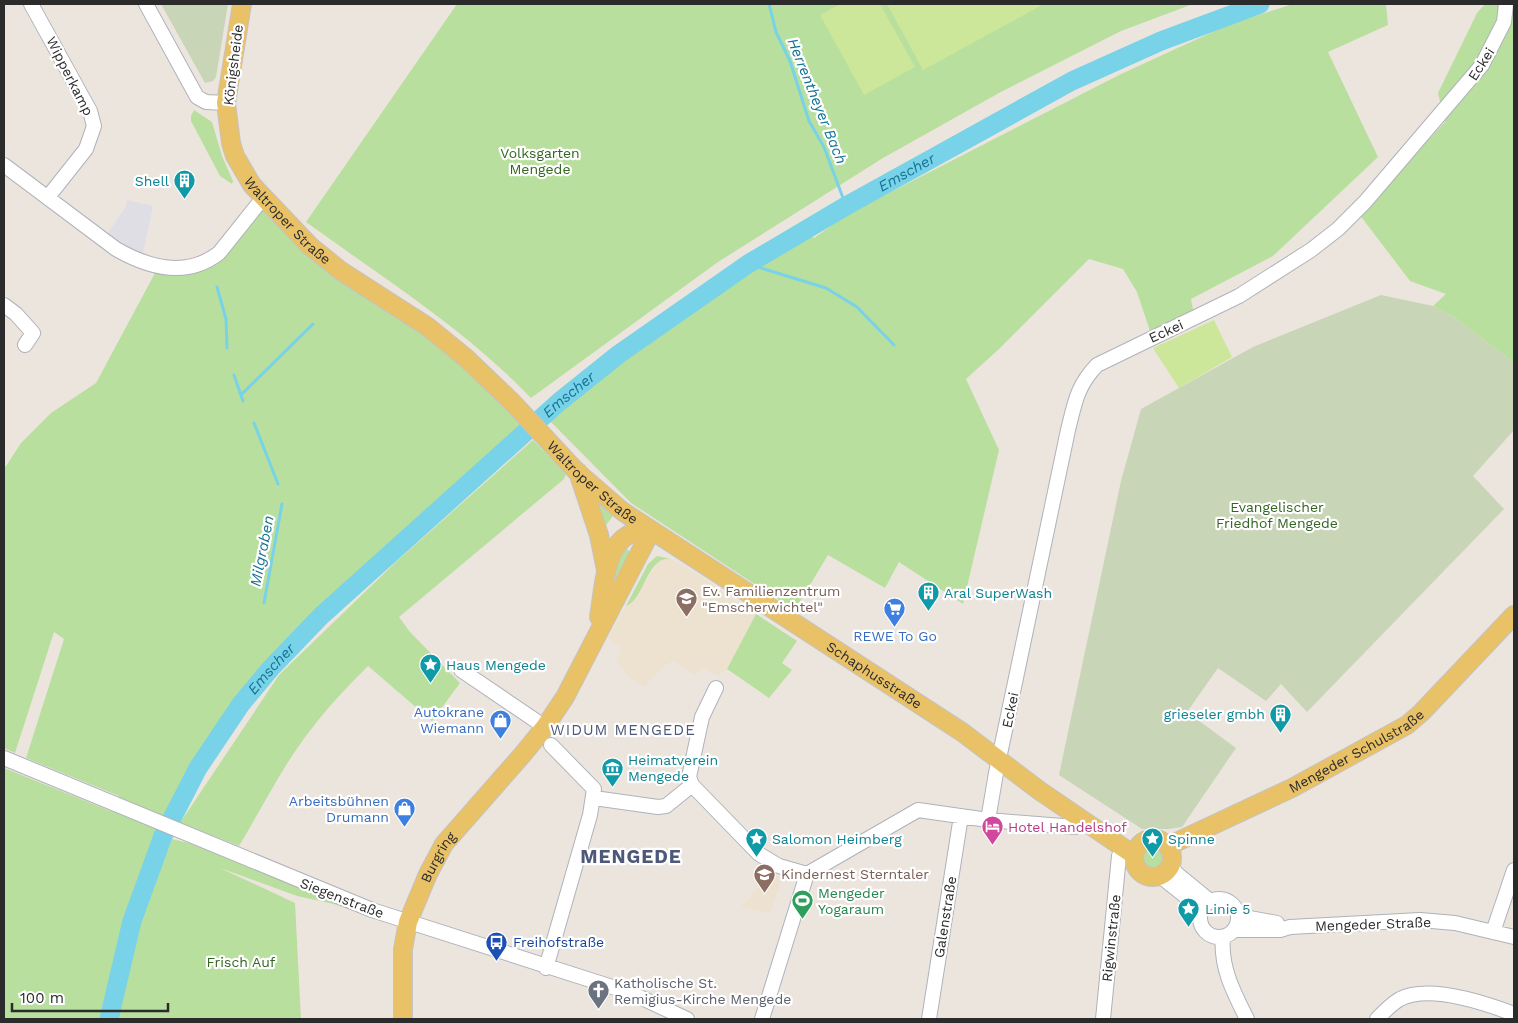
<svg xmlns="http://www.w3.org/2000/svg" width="1518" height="1023" font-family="'Work Sans',sans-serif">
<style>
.industrial{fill:#e0dee5}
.education{fill:#ede1cf}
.green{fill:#b9df9e}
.cemetery{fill:#c8d5b6}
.pitch{fill:#cce69a}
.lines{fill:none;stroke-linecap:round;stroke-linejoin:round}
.stream{stroke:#78d2e8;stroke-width:3}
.river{stroke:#78d2e8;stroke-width:19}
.minor-casing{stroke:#afb2bb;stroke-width:16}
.major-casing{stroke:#c4c4c4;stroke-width:20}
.minor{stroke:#fff;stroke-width:14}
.major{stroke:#e9c167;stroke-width:18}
.labels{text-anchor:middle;stroke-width:4.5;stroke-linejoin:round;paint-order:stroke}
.street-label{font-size:14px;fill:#2b2b2b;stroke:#fff}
.park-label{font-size:14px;fill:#32651f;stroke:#fff}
.culture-label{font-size:14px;fill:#0d838f;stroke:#fff;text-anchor:start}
.education-label{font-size:14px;fill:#785e54;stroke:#fff;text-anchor:start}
.shop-label{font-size:14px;fill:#366cbe;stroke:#fff;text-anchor:end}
.hotel-label{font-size:14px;fill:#b23c85;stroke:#fff;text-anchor:start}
.leisure-label{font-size:14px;fill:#27864d;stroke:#fff;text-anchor:start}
.transit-label{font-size:14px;fill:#164399;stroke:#fff;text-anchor:start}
.worship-label{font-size:14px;fill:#5b616d;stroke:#fff;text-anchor:start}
.water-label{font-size:15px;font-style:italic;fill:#157395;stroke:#fff}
.neighbourhood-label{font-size:15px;letter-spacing:1px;fill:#4e597a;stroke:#fff}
.district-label{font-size:19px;font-weight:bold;letter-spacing:1px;fill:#4e597a;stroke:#fff}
</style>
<rect width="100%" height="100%" fill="#ece5de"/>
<!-- industrial -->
<path class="industrial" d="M127,200l26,6 -11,51 -36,-21 19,-28z"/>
<!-- education -->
<path class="education" d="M665,558l6,1 16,9 26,16 -1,2 44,28 -29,55 -9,7 -16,-9 -5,7 -3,1 -20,-14 -12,6 -18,20 -15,-10 -12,-15 4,-14 -13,-10 18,-32 13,-13 20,-33z
M772,873l10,6 -12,34 -29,-6z"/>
<!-- green -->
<path class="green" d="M457,4h736l-72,27 -122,62 -116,65 -165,104 -187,136c-66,-69 -148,-120 -225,-176z
M1293,4h93l2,21 -60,27 50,105 -105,99 -82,43 3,16 -42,22 -15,-45 -14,-23 -34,-10 -90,90 -33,30 33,71 -36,154 -64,-42 -14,26 -57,-33 -32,53 -17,-8 -148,-97 -85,-86 193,-141 67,-42 8,4 34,-24 273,-140 109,-50z
M1485,4h29v359l-60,-46 -21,-11 13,-12 -36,-13 -51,-67 86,-92 -7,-29 39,-80z
M194,110l18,12 10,34 11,25 -1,3 -12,-8 -29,-55v-5z
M263,198l271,227c-60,52 -120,104 -178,159 -40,37 -82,76 -115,120 -61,81 -99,172 -121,271l52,-136 17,4 176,70 -3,1 -28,-10 -37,-8 -77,-28 75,35 6,116h-297v-251l109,44 6,-16 -93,-38 38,-119 -10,-7 -39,121 -11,-5v-279l17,-26 30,-30 45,-30 59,-110 17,1 31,-5z
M533,440l33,34 -2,5 -165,138 11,15 50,51 -28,38 -64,-55c-21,21 -41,42 -59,66 -27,35 -47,76 -70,114l-59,-23 99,-148 119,-115z
M594,499l19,17 -12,16z
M622,544l10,10 -21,38 -2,-18z
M657,556l14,3c-24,-4 -26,40 -45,47l22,-42z
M756,614l41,27 -15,22 10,7 -23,28 -42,-29z
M1141 859a11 11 0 1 1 22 0a11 11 0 1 1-22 0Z"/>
<!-- cemetery -->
<path class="cemetery" d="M161,4h67l-12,73 -3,4 -8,2z
M1381,295l52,11 21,11 60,46v67l-41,46 31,33 -197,203 -26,-28 -15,17 -48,-33 -31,44 49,36 -54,79 -14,2h-26l-83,-54 62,-294 20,-72 112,-62z"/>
<!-- pitch -->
<path class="pitch" d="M840,4h40l35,63 -51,28 -44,-80z
M887,4h157l-121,66z
M1214,320l18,37 -53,31 -26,-40z"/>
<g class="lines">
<!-- stream -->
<path class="stream" d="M769,4l7,28 14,29 19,60 15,26 22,59
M748,264l78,24 31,19 37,38
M217,287l9,32 1,29
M234,375l9,26
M241,395l72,-71
M254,423l24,61
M264,603l18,-99
M288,639l5,6"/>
<!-- river -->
<path class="river" id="s1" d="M109,1019l23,-98 31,-85 35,-68 43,-64 30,-36 50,-52 238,-214 60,-48 129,-90 98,-58 226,-125 89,-40 99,-37"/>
<defs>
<path id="minor" d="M31,4l59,107 4,15 -8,23 -38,48
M146,4l51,93 9,5 20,1
M4,165l112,84c33,19 71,29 103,4l44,-55
M4,305l12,9 17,19 -8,12
M461,670l84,57
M716,688l-14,29 -13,60 3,8 67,69 20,12 28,8
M4,758l368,152 259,83 56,26
M594,798l64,9 8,-1 26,-21
M988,820l8,-47 72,-343c7,-28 9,-44 29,-65l142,-69 72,-46 27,-21 27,-27 117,-137 22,-43 2,-18
M1171,866l6,8 33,27
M1160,876l34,27 7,9
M1200 918a19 19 0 1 1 38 0a19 19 0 1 1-38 0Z
M1239,916l38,7
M1235,930h45l10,-3 130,-7 35,3 59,14
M1493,932l21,-62
M1223,937c-3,30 11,56 24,82
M546,968l44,-153 4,-26 -43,-44
M762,1019l45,-145 111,-64 70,10 87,7
M929,1019l32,-203
M1103,1019l16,-163
M1377,1019c7,-7 14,-15 23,-20 29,-15 85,4 114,15"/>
<g id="major">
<path id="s2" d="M242,4l-16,99 5,40 4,13 17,29 58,61 31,25 87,56 38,31 47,45 64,69 45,39 340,221 78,59 94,64"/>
<path d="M578,472l21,63 7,35"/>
<path d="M599,617c6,-34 5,-90 52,-86"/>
<circle cx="1153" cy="858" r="19"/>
<path id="s3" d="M1168,846l124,-58 115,-63 14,-12 93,-98"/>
<path id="s4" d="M403,1019v-70l5,-27 20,-48 16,-30 79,-90 22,-27 20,-30 86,-166"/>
</g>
</defs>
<!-- minor casing -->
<use href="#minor" class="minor-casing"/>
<!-- major casing -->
<use href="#major" class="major-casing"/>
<!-- minor -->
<use href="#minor" class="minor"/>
<!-- major -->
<use href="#major" class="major"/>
</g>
<!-- icons -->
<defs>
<symbol id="building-pin" viewBox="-11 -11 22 30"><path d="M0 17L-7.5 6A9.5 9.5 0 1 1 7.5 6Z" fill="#0f9aa8" stroke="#fff"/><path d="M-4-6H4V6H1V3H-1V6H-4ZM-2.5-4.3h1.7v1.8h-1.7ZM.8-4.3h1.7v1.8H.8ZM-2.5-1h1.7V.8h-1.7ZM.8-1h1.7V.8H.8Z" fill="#fff"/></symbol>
<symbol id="school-pin" viewBox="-11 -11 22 30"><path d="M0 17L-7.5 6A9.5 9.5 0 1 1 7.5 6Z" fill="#8d6e63" stroke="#fff"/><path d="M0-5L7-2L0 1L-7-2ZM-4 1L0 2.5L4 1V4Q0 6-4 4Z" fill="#fff"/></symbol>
<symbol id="supermarket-pin" viewBox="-11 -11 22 30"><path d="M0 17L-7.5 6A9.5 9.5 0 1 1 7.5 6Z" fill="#3f7fe0" stroke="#fff"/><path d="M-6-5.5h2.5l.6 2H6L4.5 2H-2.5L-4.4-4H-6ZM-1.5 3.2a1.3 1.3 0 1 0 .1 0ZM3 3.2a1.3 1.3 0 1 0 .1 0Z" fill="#fff"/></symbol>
<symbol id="sight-pin" viewBox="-11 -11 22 30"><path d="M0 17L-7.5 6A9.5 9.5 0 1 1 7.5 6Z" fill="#0f9aa8" stroke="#fff"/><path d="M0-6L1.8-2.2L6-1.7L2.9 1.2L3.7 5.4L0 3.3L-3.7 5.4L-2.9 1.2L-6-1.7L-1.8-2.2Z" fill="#fff"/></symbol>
<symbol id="shop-pin" viewBox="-11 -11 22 30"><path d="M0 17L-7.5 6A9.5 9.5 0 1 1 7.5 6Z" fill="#3f7fe0" stroke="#fff"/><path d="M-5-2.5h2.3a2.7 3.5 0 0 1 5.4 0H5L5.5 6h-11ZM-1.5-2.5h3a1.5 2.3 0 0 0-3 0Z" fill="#fff"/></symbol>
<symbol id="museum-pin" viewBox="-11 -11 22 30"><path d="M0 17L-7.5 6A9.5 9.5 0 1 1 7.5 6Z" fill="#0f9aa8" stroke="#fff"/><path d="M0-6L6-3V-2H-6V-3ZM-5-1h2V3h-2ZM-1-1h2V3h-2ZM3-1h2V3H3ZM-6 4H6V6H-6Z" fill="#fff"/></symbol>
<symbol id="hotel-pin" viewBox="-11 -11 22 30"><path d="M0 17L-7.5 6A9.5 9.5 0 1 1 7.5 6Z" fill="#d1479c" stroke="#fff"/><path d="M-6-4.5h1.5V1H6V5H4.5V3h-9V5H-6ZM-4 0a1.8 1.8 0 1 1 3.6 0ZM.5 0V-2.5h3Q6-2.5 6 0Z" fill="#fff"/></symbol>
<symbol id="stadium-pin" viewBox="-11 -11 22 30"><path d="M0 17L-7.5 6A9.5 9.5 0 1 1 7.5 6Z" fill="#2e9e5b" stroke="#fff"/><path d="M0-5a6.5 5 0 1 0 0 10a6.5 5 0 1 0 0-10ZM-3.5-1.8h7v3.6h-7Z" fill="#fff"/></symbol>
<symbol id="bus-pin" viewBox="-11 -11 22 30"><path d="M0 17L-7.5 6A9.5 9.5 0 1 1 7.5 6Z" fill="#1a4fb4" stroke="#fff"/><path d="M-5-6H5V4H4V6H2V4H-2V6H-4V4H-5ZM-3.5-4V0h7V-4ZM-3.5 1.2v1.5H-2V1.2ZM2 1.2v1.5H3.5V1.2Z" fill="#fff"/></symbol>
<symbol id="church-pin" viewBox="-11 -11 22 30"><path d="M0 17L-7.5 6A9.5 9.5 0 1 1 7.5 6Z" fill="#6b7280" stroke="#fff"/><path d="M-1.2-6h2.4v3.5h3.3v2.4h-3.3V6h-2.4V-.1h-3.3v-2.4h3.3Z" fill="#fff"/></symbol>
</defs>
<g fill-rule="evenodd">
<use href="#building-pin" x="172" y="168" width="25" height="34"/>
<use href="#building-pin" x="916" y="580" width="25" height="34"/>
<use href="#school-pin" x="674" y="586" width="25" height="34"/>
<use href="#supermarket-pin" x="882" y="596" width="25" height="34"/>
<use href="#sight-pin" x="418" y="652" width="25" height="34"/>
<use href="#building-pin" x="1268" y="702" width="25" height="34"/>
<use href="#shop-pin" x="488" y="708" width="25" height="34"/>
<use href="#museum-pin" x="600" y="756" width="25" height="34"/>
<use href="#shop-pin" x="392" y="796" width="25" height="34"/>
<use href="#hotel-pin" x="980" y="814" width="25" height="34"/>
<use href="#sight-pin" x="744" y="826" width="25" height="34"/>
<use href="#sight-pin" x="1140" y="826" width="25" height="34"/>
<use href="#school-pin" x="752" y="862" width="25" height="34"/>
<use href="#stadium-pin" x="790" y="888" width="25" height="34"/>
<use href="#sight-pin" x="1176" y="896" width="25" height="34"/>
<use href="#bus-pin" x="484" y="930" width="25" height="34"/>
<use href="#church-pin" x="586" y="978" width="25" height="34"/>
</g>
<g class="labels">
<!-- street labels -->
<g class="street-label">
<text transform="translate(1481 64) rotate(-57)" y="5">Eckei</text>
<text transform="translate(233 65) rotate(-83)" y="5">Königsheide</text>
<text transform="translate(70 76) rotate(63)" y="5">Wipperkamp</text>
<text dy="5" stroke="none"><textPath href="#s2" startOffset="238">Waltroper Straße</textPath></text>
<text transform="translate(1166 331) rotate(-24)" y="5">Eckei</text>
<text dy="5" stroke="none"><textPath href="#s2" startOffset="642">Waltroper Straße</textPath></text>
<text dy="5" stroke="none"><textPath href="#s2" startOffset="984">Schaphusstraße</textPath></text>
<text transform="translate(1010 710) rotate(-78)" y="5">Eckei</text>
<text dy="5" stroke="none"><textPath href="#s3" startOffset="211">Mengeder Schulstraße</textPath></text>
<text dy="5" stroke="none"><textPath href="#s4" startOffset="169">Burgring</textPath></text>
<text transform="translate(342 898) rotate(21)" y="5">Siegenstraße</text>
<text transform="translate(945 917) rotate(-81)" y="5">Galenstraße</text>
<text transform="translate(1373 924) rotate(-2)" y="5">Mengeder Straße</text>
<text transform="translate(1111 938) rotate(-84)" y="5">Rigwinstraße</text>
</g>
<!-- park labels -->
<g class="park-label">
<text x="540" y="158">Volksgarten<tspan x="540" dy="16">Mengede</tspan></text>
<text x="1277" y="512">Evangelischer<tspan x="1277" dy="16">Friedhof Mengede</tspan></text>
<text x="241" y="967">Frisch Auf</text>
</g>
<!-- culture labels -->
<g class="culture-label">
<text x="169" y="186" text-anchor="end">Shell</text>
<text x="944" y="598">Aral SuperWash</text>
<text x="446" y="670">Haus Mengede</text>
<text x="1265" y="719" text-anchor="end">grieseler gmbh</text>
<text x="628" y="765">Heimatverein<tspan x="628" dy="16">Mengede</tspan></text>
<text x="772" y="844">Salomon Heimberg</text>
<text x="1168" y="844">Spinne</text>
<text x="1205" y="914">Linie 5</text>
</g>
<!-- education labels -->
<g class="education-label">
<text x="702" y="596">Ev. Familienzentrum<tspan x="702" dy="16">"Emscherwichtel"</tspan></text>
<text x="781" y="879">Kindernest Sterntaler</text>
</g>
<!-- shop labels -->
<g class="shop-label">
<text x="895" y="641" text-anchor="middle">REWE To Go</text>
<text x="484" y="717">Autokrane<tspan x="484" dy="16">Wiemann</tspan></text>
<text x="389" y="806">Arbeitsbühnen<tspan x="389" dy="16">Drumann</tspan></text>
</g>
<!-- hotel labels -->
<g class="hotel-label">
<text x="1008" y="832">Hotel Handelshof</text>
</g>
<!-- leisure labels -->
<g class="leisure-label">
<text x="818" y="898">Mengeder<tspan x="818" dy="16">Yogaraum</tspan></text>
</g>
<!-- transit labels -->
<g class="transit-label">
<text x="513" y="947">Freihofstraße</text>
</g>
<!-- worship labels -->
<g class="worship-label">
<text x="614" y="988">Katholische St.<tspan x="614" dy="16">Remigius-Kirche Mengede</tspan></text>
</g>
<!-- water labels -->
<g class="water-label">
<text transform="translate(817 101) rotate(68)" y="5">Herrentheyer Bach</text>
<text dy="5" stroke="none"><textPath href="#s1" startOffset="1201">Emscher</textPath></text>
<text dy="5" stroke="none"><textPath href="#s1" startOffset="796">Emscher</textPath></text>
<text transform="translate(262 551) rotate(-79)" y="5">Milgraben</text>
<text dy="5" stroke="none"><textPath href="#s1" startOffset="391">Emscher</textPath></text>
</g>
<!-- neighbourhood labels -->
<g class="neighbourhood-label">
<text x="623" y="735">WIDUM MENGEDE</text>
</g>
<!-- district labels -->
<g class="district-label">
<text x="631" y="863">MENGEDE</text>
</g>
</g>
<!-- border -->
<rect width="1518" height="1023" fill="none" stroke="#2b2b2b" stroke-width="10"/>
<!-- scale -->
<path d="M12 1003v8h156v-8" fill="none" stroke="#2b2b2b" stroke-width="2.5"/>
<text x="20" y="1003" font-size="15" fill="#2b2b2b" stroke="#ffffff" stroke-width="4" paint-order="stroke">100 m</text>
</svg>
